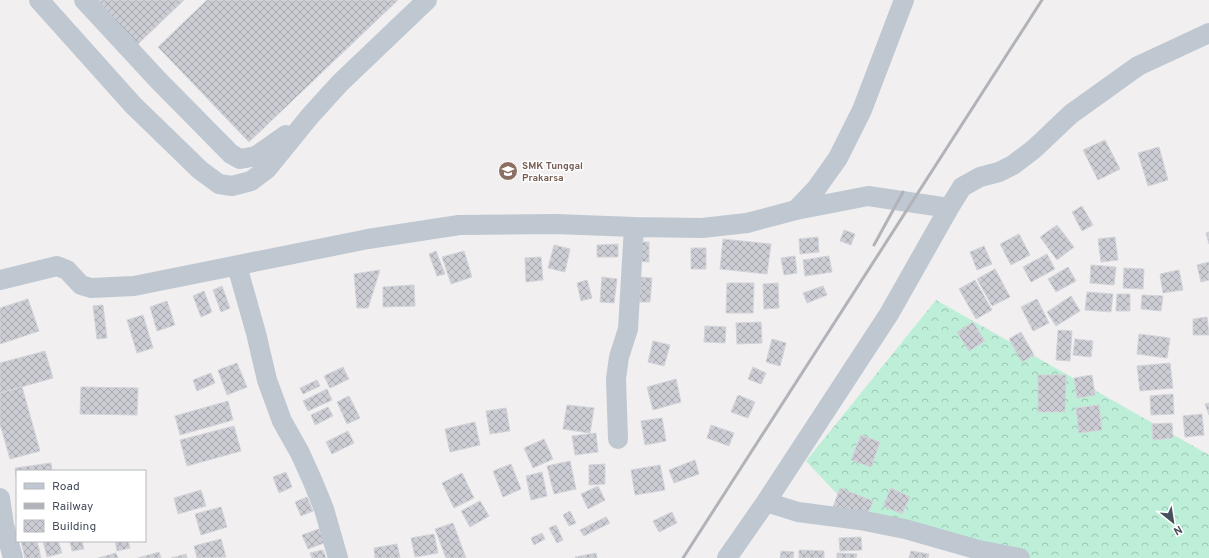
<svg xmlns="http://www.w3.org/2000/svg" width="1209" height="558" font-family="Overpass,sans-serif">
<style>
.forest{fill:url(#forest-crowns)}
.building{fill:url(#building-cross-hatch);stroke:#d3d4da}
.lines{fill:none;stroke-linecap:round;stroke-linejoin:round}
.minor{stroke:#bfc7d1;stroke-width:20}
.rail{stroke:#b1b3b9;stroke-width:3}
.labels{text-anchor:middle;stroke-width:3;stroke-linejoin:round;paint-order:stroke}
.education-label{font-size:10px;font-weight:bold;fill:#785e54;stroke:#fff;text-anchor:start}
</style>
<defs>
<pattern id="forest-crowns" width="20" height="18" patternUnits="userSpaceOnUse"><rect width="20" height="18" fill="#bdefd8"/><path d="M2 6a3 3 0 1 1 6 0M12 15a3 3 0 1 1 6 0" fill="none" stroke="#9bc4b2"/></pattern>
<pattern id="building-cross-hatch" width="8" height="8" patternUnits="userSpaceOnUse"><rect width="8" height="8" fill="#cccdd4"/><path d="M0 0l8 8M0 8l8-8" fill="none" stroke="#a7a9af"/></pattern>
</defs>
<rect width="100%" height="100%" fill="#f1efef"/>
<!-- forest -->
<path class="forest" d="M936,300l273,155v103h-212l-145,-48 -46,-49z"/>
<!-- building -->
<path class="building" d="M96,0h88l-46,44z
M207,0h191l-149,142 -91,-95z
M1105,140l15,29 -22,11 -15,-30z
M1159,147l9,33 -20,6 -10,-33z
M1082,206l11,19 -11,6 -10,-19z
M1057,225l17,22 -17,13 -17,-23z
M844,230l11,4 -4,11 -11,-4z
M1209,232v12l-3,-11z
M1019,234l11,21 -19,10 -11,-21z
M818,237l1,15 -19,2 -1,-15z
M1115,237l3,23 -17,2 -3,-23z
M723,239l48,5 -4,30 -47,-5z
M637,242h12v20l-12,-1z
M618,244v13h-21v-12z
M554,245l16,4 -5,23 -17,-4z
M984,246l8,18 -15,6 -7,-18z
M691,248h15v21h-15z
M436,251l9,23 -8,2 -8,-22z
M464,251l8,26 -21,7 -9,-27z
M1047,254l8,15 -24,13 -8,-15z
M795,256l2,17 -13,2 -3,-17z
M829,256l3,16 -27,4 -2,-16z
M541,257l2,23 -17,2 -1,-24z
M1209,262v18l-8,2 -4,-17z
M1091,265l25,2 -2,18 -24,-2z
M1068,267l8,14 -20,11 -8,-13z
M1124,268l20,1 -1,20 -20,-1z
M995,269l15,28 -18,9 -15,-27z
M380,270l-12,38h-11l-3,-34z
M1179,270l4,20 -20,3 -3,-19z
M602,277l15,2 -3,24 -14,-1z
M641,277l11,1 -2,24h-11z
M587,280l5,18 -11,3 -4,-18z
M975,280l17,30 -16,9 -17,-30z
M727,283h27l-1,30h-27z
M778,283l1,25 -15,1 -1,-25z
M414,285l1,21 -32,1v-20z
M222,286l8,22 -9,4 -8,-22z
M823,286l4,9 -20,8 -4,-10z
M204,291l8,21 -11,5 -8,-21z
M1087,292l26,2 -2,18 -26,-2z
M1117,294h13v17h-14z
M1142,295l21,1 -2,15 -20,-2z
M1071,296l9,15 -24,15 -9,-14z
M28,299l11,32 -39,13v-36z
M1037,299l12,24 -16,8 -12,-24z
M167,301l8,24 -18,6 -7,-24z
M103,305l4,33 -10,1 -4,-33z
M143,315l10,33 -16,5 -10,-33z
M1207,317l2,18h-16v-16z
M761,322l1,21 -25,1 -1,-21z
M973,322l12,19 -16,10 -12,-19z
M705,326l21,1 -1,16 -21,-1z
M1058,330l14,1 -2,30 -14,-1z
M1021,332l13,23 -12,7 -13,-23z
M1139,334l31,4 -3,20 -30,-4z
M772,339l14,4 -6,23 -14,-4z
M1075,339l18,2 -2,16 -18,-2z
M653,341l17,4 -6,21 -16,-4z
M45,351l8,27 -53,15v-30z
M237,363l10,24 -20,8 -9,-25z
M1170,363l3,25 -33,3 -3,-25z
M343,367l6,12 -19,9 -6,-12z
M753,367l13,6 -5,11 -13,-5z
M211,373l4,10 -18,8 -4,-11z
M1038,375h28l-1,37h-27z
M1092,375l3,20 -18,3 -3,-20z
M676,379l5,23 -28,8 -6,-23z
M317,380l3,6 -17,8 -3,-6z
M22,387l18,64 -30,8 -10,-35v-31z
M81,387l57,1 -1,27 -57,-1z
M327,389l5,11 -24,11 -5,-10z
M1173,394l1,20 -23,1 -1,-19z
M738,395l17,7 -7,16 -17,-6z
M349,396l11,22 -13,6 -10,-22z
M228,401l5,19 -53,15 -5,-19z
M1209,403v12l-4,-11z
M567,405l27,3 -4,25 -27,-4z
M1099,405l3,25 -23,3 -3,-25z
M328,407l5,9 -18,9 -4,-10z
M506,408l4,23 -20,3 -4,-23z
M1202,414l2,21 -19,2 -2,-21z
M662,418l4,23 -21,4 -4,-24z
M475,422l5,23 -30,7 -5,-23z
M1172,423l1,15 -20,2 -1,-16z
M711,425l23,8 -5,13 -22,-8z
M234,426l7,25 -54,15 -7,-26z
M348,431l6,12 -22,11 -6,-12z
M596,433l2,19 -23,3 -3,-19z
M861,435l19,7 -9,25 -20,-7z
M544,439l9,20 -20,9 -9,-20z
M695,460l4,14 -25,9 -5,-13z
M570,461l6,28 -22,5 -7,-28z
M51,463l1,8h-35v10l-2,-13z
M511,464l10,25 -18,8 -10,-26z
M605,464v20l-16,1v-20z
M660,465l5,25 -30,5 -4,-25z
M286,472l6,15 -13,6 -6,-16z
M542,472l5,24 -16,4 -5,-24z
M462,473l12,25 -20,10 -12,-25z
M598,486l7,14 -17,9 -7,-15z
M840,488l33,13 -7,18 -33,-12z
M891,488l19,9 -8,17 -19,-8z
M201,490l5,16 -28,8 -4,-16z
M307,497l6,14 -12,5 -6,-14z
M480,501l9,15 -19,11 -9,-16z
M221,507l6,20 -26,8 -6,-21z
M570,511l6,12 -7,3 -6,-11z
M672,512l5,11 -18,9 -6,-11z
M606,517l4,6 -26,13 -4,-6z
M453,523l13,35h-20l-11,-29z
M556,525l7,15 -6,3 -8,-15z
M319,529l5,14 -16,6 -6,-14z
M542,533l3,6 -11,6 -3,-7z
M434,534l4,19 -23,4 -4,-19z
M861,537l1,13 -22,1 -1,-13z
M221,539l5,18 -29,1 -3,-12z
M21,541h16l4,17h-16z
M43,541h15l4,12 -15,4z
M70,541h12l2,8 -12,2z
M115,541h13l2,7 -13,3z
M397,544l3,14h-25l-1,-10z
M323,550l3,8h-14l-2,-5z
M799,550l25,1v7h-25z
M781,551l13,1 -1,6h-13z
M911,551l18,3 -1,4h-19z
M159,552l2,6h-23z
M116,553l2,5h-20z
M596,553l1,5h-21l-1,-1z
M837,553l20,1 -1,4h-19z
M186,554l1,4h-16z"/>
<g class="lines">
<!-- minor -->
<path class="minor" d="M39,0l94,105 67,65 19,14 13,2 19,-5 16,-12 43,-53 30,-33 87,-83
M84,0l74,80 73,74 9,5 16,-3 30,-21
M796,210l20,-21 22,-31 24,-48 42,-110
M237,266l19,67 11,47 15,41 18,32 13,29 11,27 14,49
M0,280l57,-14 10,4 14,15 10,3 43,-2 234,-47 91,-14 96,-1 79,3 68,1 45,-5 49,-13 72,-14 81,12 13,-21 18,-10 19,-5 14,-7 21,-16 37,-35 67,-48 71,-33
M618,439l-2,-60 3,-22 9,-28 6,-102
M0,498l4,27 9,33
M766,502l32,10 62,8 45,9 74,21 41,8
M727,558l39,-56 123,-188 60,-106"/>
<!-- rail -->
<path class="rail" d="M874,245l29,-53
M683,558l359,-558"/>
</g>
<!-- icons -->
<defs>
<symbol id="school-disc" viewBox="-11 -11 22 22"><circle r="9.5" fill="#8d6e63" stroke="#fff"/><path d="M0-5L7-2L0 1L-7-2ZM-4 1L0 2.5L4 1V4Q0 6-4 4Z" fill="#fff"/></symbol>
</defs>
<g fill-rule="evenodd">
<use href="#school-disc" x="497" y="160" width="22" height="22"/>
</g>
<g class="labels">
<!-- education labels -->
<g class="education-label">
<text x="522" y="169">SMK Tunggal<tspan x="522" dy="12">Prakarsa</tspan></text>
</g>
</g>
<!-- legend -->
<rect x="16" y="470" width="130" height="72" fill="#ffffff" stroke="#b5b9be"/>
<rect x="24" y="483" width="20" height="6" fill="#bfc7d1" stroke="#b5b9be"/>
<text x="52" y="490" font-size="12" fill="#474f5c">Road</text>
<rect x="24" y="503" width="20" height="6" fill="#b1b3b9" stroke="#b5b9be"/>
<text x="52" y="510" font-size="12" fill="#474f5c">Railway</text>
<rect x="24" y="520" width="20" height="12" fill="url(#building-cross-hatch)" stroke="#b5b9be"/>
<text x="52" y="530" font-size="12" fill="#474f5c">Building</text>
<!-- north arrow -->
<g transform="translate(1173 522) rotate(150)" stroke="#ffffff" stroke-width="3" paint-order="stroke">
<path d="M0-3L7 15L0 10L-7 15Z" fill="#474f5c"/>
<text y="-6" font-size="11" font-weight="bold" text-anchor="middle" fill="#474f5c">N</text>
</g>
</svg>
